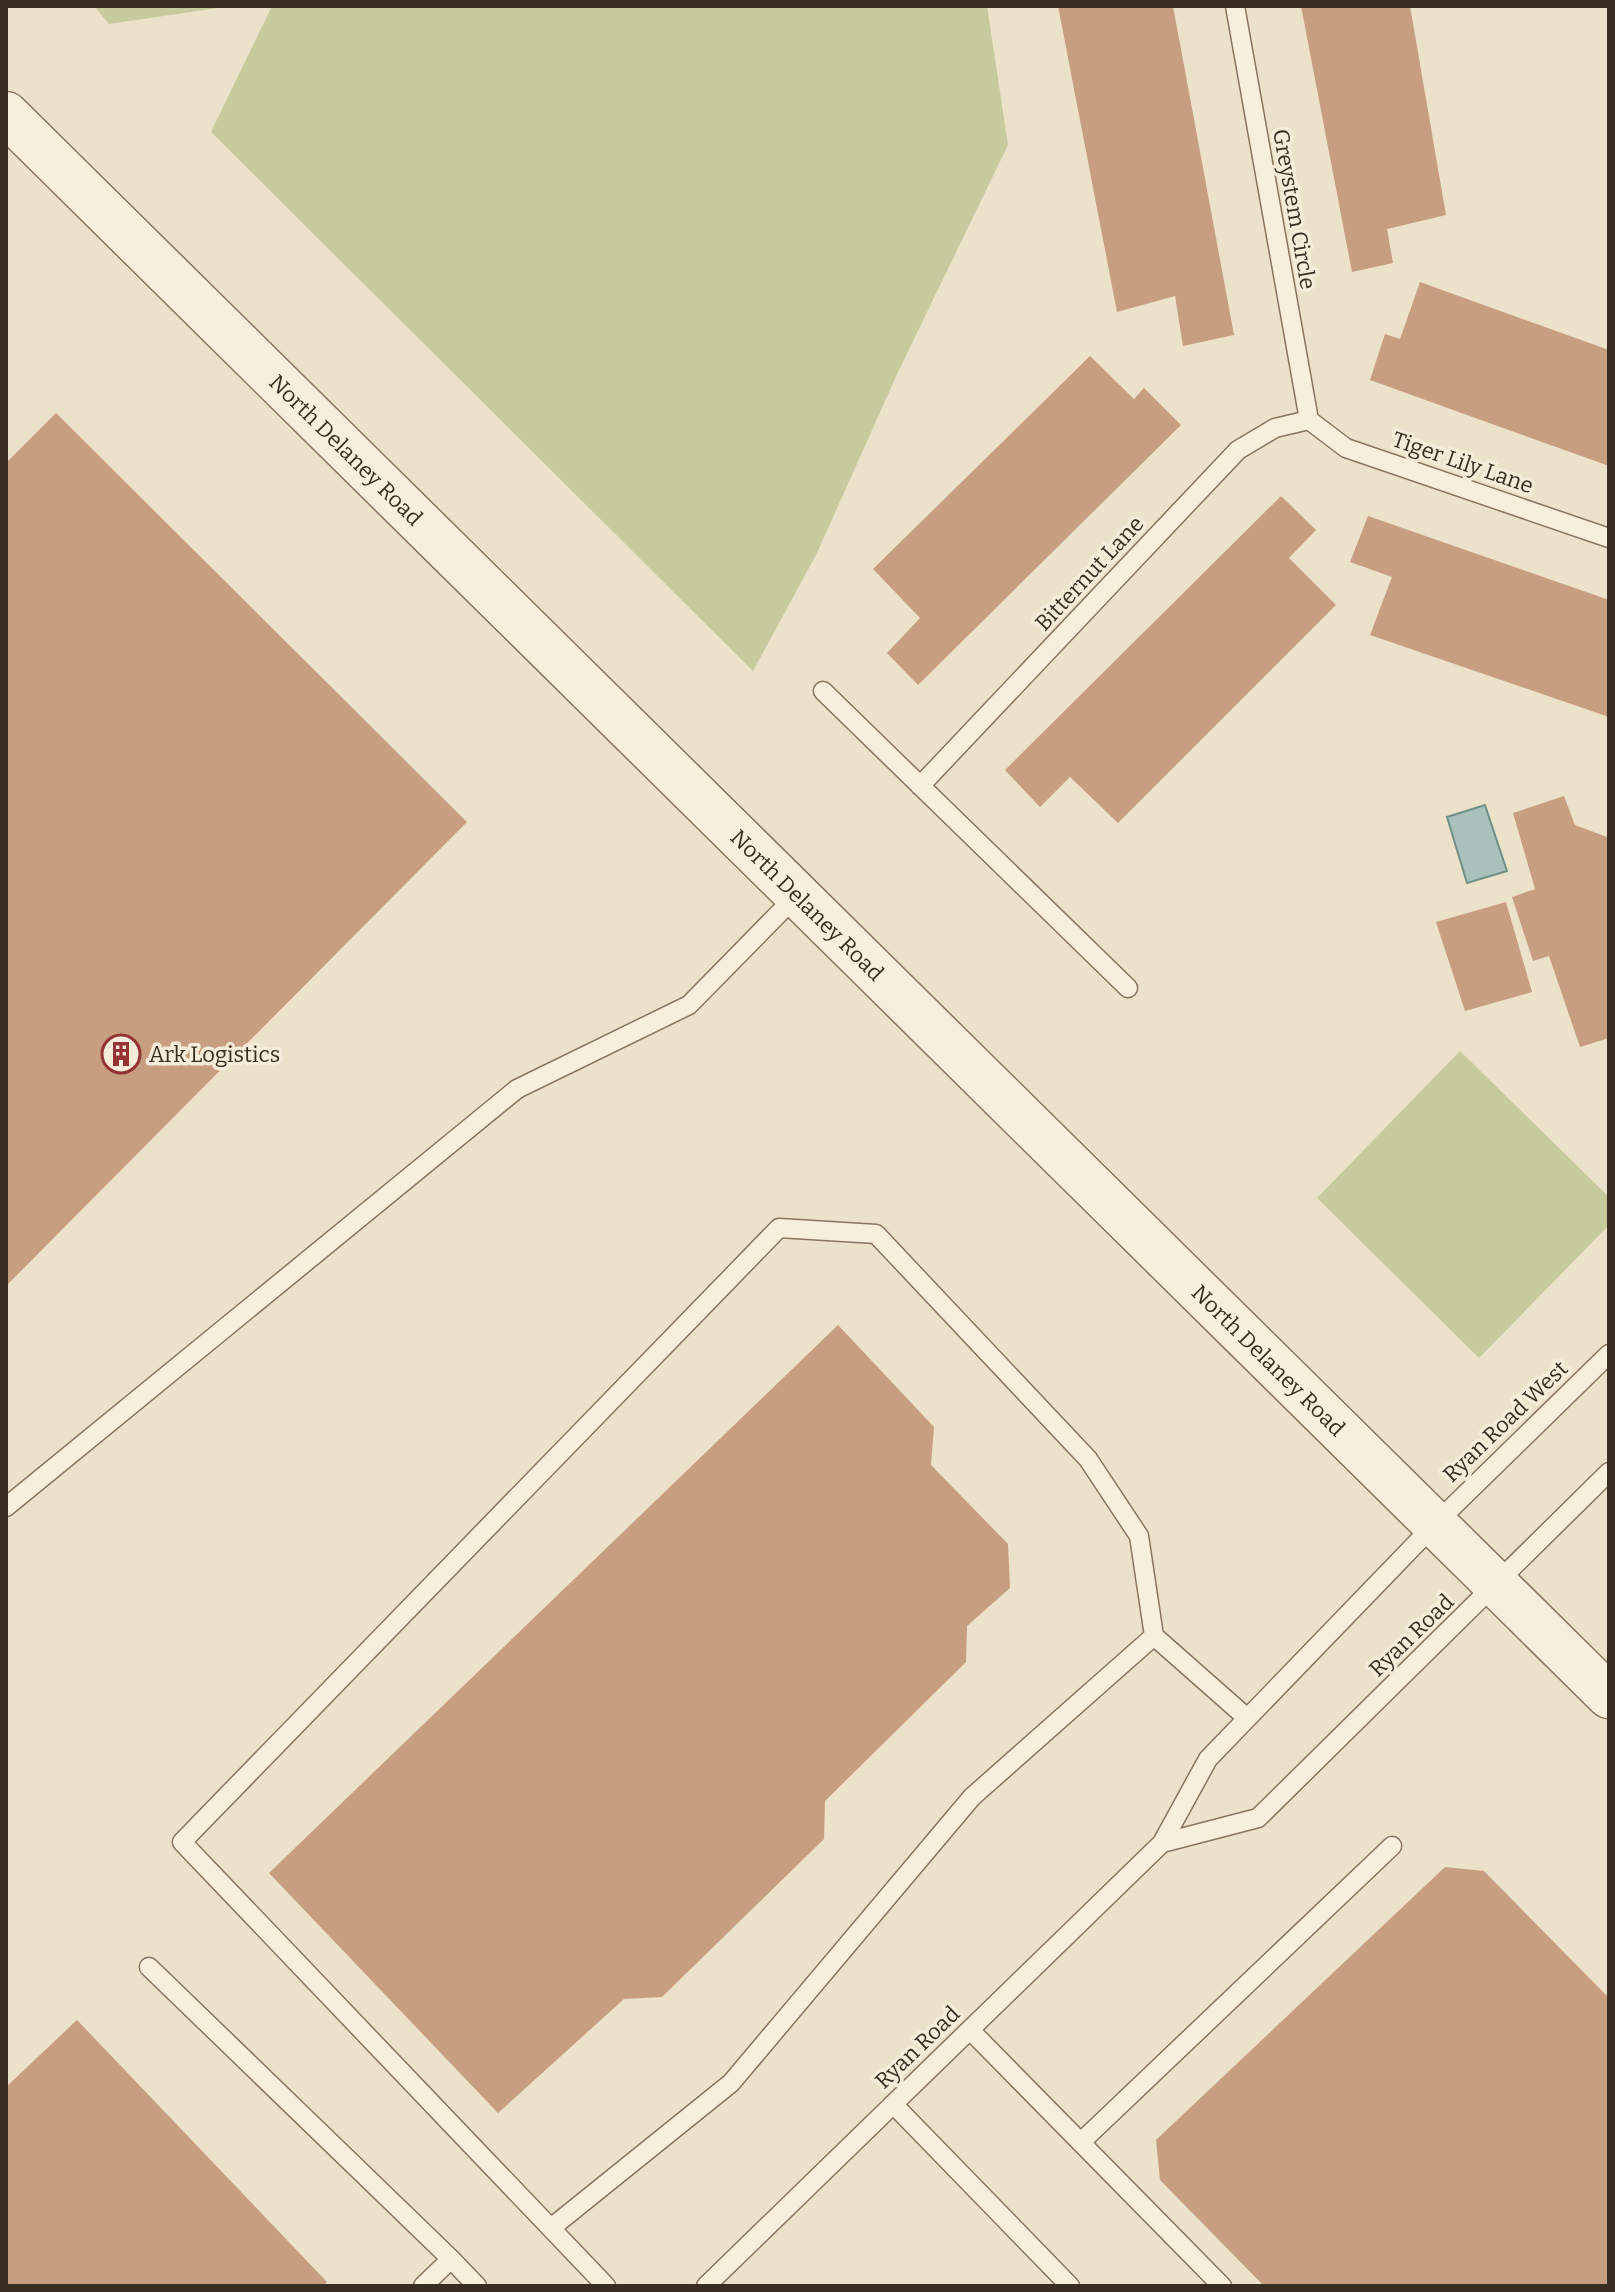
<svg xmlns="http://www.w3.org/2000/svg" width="1615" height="2292" font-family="Bitter,serif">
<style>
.green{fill:#c6ca9d}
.water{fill:#a9c1ba;stroke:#708f87;stroke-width:2}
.building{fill:#c89e81}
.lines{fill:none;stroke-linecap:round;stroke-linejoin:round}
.service-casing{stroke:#88745f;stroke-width:21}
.tertiary-casing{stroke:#88745f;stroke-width:47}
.service{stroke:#f7efdc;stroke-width:18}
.tertiary{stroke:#f7efdc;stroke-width:44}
.labels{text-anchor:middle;stroke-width:7;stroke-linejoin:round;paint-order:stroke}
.street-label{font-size:22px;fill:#392c21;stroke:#f4ecd8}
.poi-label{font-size:22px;fill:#392c21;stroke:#f4ecd8;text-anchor:start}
</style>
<rect width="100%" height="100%" fill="#ece1c9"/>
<!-- green -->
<path class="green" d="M94,6h137l-122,18z
M272,6h715l21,139 -110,227 -81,181 -64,118 -542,-539z
M1460,1051l149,146v28l-130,133 -162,-160z"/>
<!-- water -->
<path class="water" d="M1485,805l22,66 -40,12 -20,-66z"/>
<!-- building -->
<path class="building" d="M1058,6h115l61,329 -51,11 -8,-50 -58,16z
M1301,6h109l36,209 -59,14 6,34 -41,9z
M1420,282l189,68v116l-239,-86 15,-46 15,5z
M1090,356l44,43 10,-11 37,37 -263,260 -31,-32 33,-35 -47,-49z
M56,413l411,409 -461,464v-823z
M1281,496l35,34 -27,28 47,47 -218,218 -48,-46 -30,30 -35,-37z
M1368,516l241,84v117l-239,-82 22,-58 -42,-15z
M1564,796l11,29 32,12 2,6v195l-29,9 -31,-91 -16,5 -21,-64 23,-8 -22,-76z
M1506,902l26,90 -67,19 -29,-89z
M838,1325l96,102 -3,38 77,79 2,44 -43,38 -1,36 -141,139 -1,38 -162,158 -38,2 -126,114 -229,-240z
M1445,1867l39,4 125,127v288h-345l-104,-106 -4,-40z
M77,2020l250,262 -4,4h-317v-199z"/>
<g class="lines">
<defs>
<path id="service" d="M1235,6l74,414
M1309,420l37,28 263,90
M823,691l305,297
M920,786l318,-336 37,-22 34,-8
M6,1507l511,-418 172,-84 107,-109
M1162,1843l96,-25 351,-346
M149,1967l302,292 -28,27
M970,2030l252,256
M893,2104l177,182
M1081,2142l311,-296
M551,2228l180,-145 241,-286 182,-161
M451,2259l26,27
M606,2286l-424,-444 597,-614 97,6 212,225 51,77 15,100 93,82
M706,2286l456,-443 46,-84 227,-235 174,-170"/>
<g id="tertiary">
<path id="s1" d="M6,114l1603,1582"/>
</g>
</defs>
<!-- service casing -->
<use href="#service" class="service-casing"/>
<!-- tertiary casing -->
<use href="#tertiary" class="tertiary-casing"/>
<!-- service -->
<use href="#service" class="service"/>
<!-- tertiary -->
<use href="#tertiary" class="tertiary"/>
</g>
<!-- icons -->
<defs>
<symbol id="building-ring" viewBox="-11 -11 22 22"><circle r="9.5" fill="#f4ecd8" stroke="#943234" stroke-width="1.5"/><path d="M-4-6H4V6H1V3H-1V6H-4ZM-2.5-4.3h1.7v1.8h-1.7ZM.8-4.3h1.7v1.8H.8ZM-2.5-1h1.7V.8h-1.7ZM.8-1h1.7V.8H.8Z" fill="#943234"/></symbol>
</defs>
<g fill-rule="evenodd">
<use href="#building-ring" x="99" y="1032" width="44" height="44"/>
</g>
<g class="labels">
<!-- street labels -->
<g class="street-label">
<text transform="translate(1295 209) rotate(80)" y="8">Greystem Circle</text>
<text dy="8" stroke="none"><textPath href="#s1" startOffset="478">North Delaney Road</textPath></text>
<text transform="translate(1463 462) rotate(19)" y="8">Tiger Lily Lane</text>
<text transform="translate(1089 573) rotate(-47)" y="8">Bitternut Lane</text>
<text dy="8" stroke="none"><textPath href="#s1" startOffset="1126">North Delaney Road</textPath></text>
<text dy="8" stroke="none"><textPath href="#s1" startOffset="1774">North Delaney Road</textPath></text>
<text transform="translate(1505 1421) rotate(-44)" y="8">Ryan Road West</text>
<text transform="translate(1411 1635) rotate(-44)" y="8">Ryan Road</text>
<text transform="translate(917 2047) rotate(-44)" y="8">Ryan Road</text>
</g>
<!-- poi labels -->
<g class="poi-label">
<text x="149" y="1062">Ark Logistics</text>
</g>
</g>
<!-- border -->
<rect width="1615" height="2292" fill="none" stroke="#392c21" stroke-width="16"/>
</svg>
